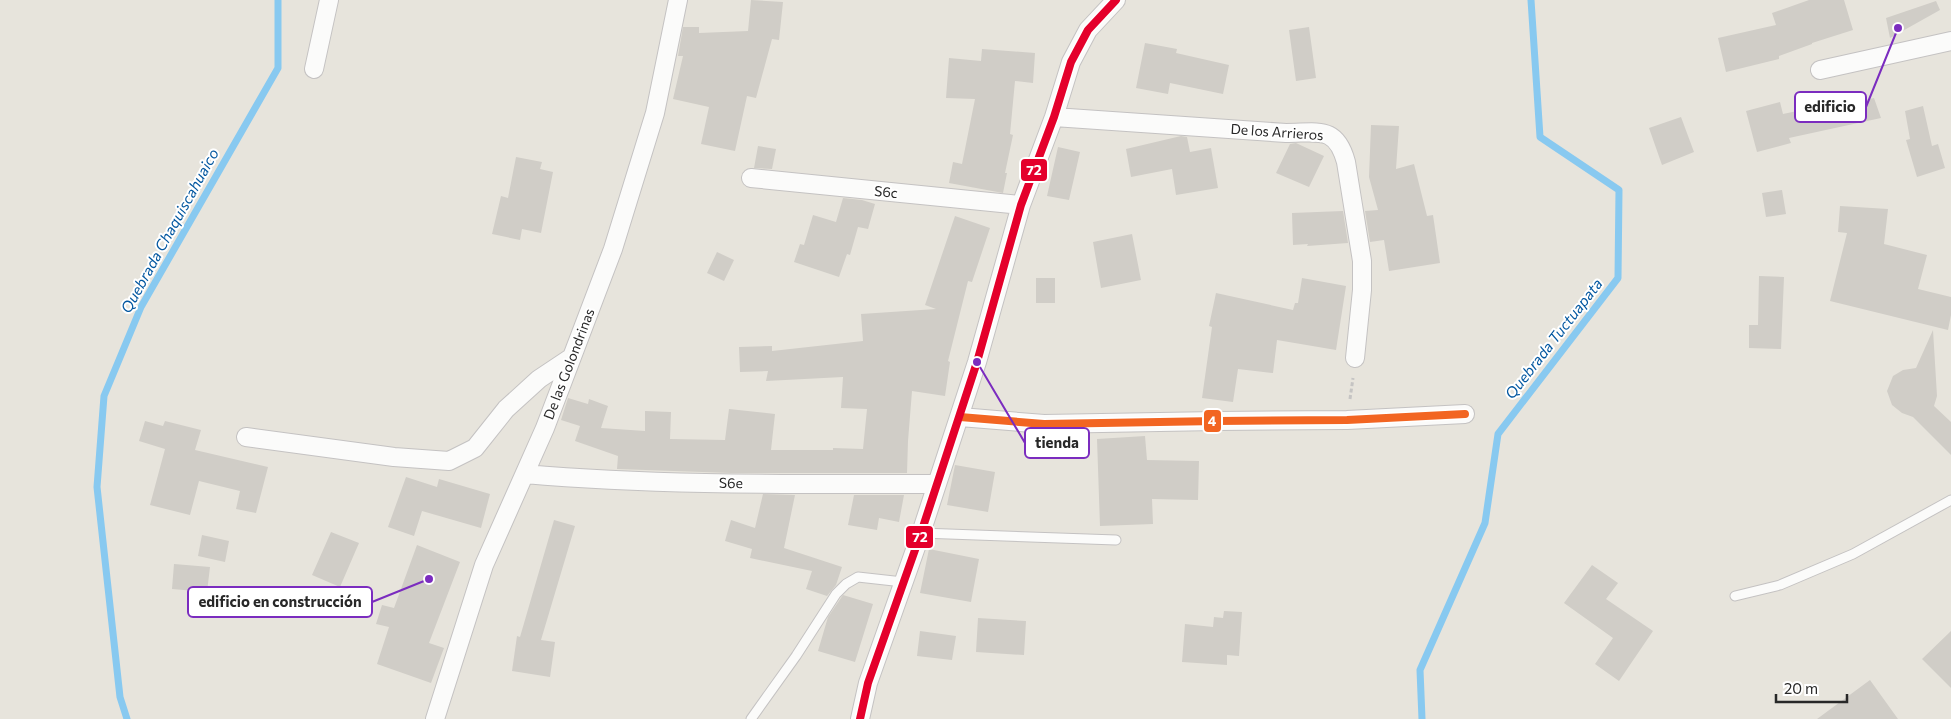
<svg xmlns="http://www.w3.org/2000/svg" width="1951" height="719" font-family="Commissioner,sans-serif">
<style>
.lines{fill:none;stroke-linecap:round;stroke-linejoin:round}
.stream{stroke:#88c9f0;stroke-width:7}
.building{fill:#d0cdc7}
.service-casing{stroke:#c4c2c2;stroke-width:11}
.minor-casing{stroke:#c4c2c2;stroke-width:20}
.path{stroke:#c5c4c3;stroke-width:3;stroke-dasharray:4 2.5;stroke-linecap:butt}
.service{stroke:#fbfbfa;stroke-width:9}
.minor{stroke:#fbfbfa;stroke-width:18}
.bus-1-casing{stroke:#fff;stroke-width:11}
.bus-2-casing{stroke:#fff;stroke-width:11}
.bus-1{stroke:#f26522;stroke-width:8}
.bus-2{stroke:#e4002b;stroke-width:8}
.labels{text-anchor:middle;stroke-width:4;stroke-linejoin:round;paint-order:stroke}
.street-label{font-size:14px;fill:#282828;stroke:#fff}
.water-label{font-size:15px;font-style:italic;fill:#0357a0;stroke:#fff}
.leader{fill:none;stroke:#7b2cbf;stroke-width:2}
.callout-dot{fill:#7b2cbf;stroke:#fff;stroke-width:2}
.callout{fill:#fff;stroke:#7b2cbf;stroke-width:2}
.callout-label{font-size:15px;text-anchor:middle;font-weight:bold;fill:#282828}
.line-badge{stroke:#fff;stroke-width:2}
.badge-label{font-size:14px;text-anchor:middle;font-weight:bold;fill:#fff}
</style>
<rect width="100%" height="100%" fill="#e7e4dc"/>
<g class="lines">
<!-- stream -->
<path class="stream" d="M127,719l-7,-22 -23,-210 7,-91 37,-89 137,-239v-68
M1422,719l-2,-49 65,-147 13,-89 120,-156 1,-88 -79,-53 -9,-137"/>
</g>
<!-- building -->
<path class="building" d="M751,0l32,2 -4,38 -7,-1 -16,59 -9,-2 -12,55 -34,-7 8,-37 -36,-8 10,-43h-5l5,-29h16v6l49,-2z
M1809,0h35l9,30 -41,13v1l-33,12v3l-53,13 -8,-34 58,-13 -4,-12z
M1936,1l4,9 -50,28 -4,-20z
M1309,27l7,51 -20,3 -7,-51z
M1145,43l32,6 -1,4 53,12 -6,29 -53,-11 -2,11 -32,-6z
M982,49l53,4 -2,30 -18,-2 -5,53 3,1 -8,38h2l-4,20 -54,-10 4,-21 9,2 13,-65 -29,-1 3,-40 32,3z
M1874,98l7,20 -92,20 2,5 -34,9 -11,-41 34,-9 3,12 52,-11 1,4z
M1923,106l9,40 6,-2 7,24 -28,9 -11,-37 4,-1 -5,-28z
M1681,117l13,35 -32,13 -13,-37z
M1371,125l28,1 -3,43 18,-5 13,52 6,-1 7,48 -51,8 -5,-31 -14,2 -5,-31 13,-1 -9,-33z
M1181,136l6,1 3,15 21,-4 7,40 -42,7 -4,-26 -41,8 -5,-28z
M1296,143l28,13 -15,31 -33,-14 14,-29z
M758,146l18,3 -4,20 -18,-1z
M1058,147l22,5 -11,48 -22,-4z
M516,157l26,5 -2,7 13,3 -12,61 -19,-4 -2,11 -28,-6 9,-38 7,2z
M1782,190l4,24 -20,3 -4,-24z
M843,198l19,2 13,4 -7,25 -10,-2 -8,28 -3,-1 -8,23 -45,-15 6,-18 4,1 9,-30 23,7z
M1840,206l48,3 -4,35 43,11 -9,34 33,8v18l-3,15 -118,-29 17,-68 -9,-1z
M1343,211l5,32 -41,3 1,-2 -15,1 -1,-32z
M955,216l35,12 -18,54 -4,-1 -20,80 2,1 -5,34 -33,-5 -4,50 -1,32h-176l-114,-4 1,-13 -43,-15 5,-15 -19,-6 7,-22 20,6 1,-5 19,7 -7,22 44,3v-20l26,1 -1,27 55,1 4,-31 46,5 -4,36h62v-2l30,1 4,-40 -26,-1 2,-31 -77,4 2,-10 -28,1 -1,-25 33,-1v5l91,-10 -2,-27 75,-5 -11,-4z
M1132,234l9,46 -40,8 -8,-46z
M717,252l17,8 -10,21 -17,-8z
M1759,276l25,1 -3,72 -32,-1v-23h9z
M1036,278h19v25h-19z
M1302,278l44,8 -10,64 -59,-10 -4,33 -35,-4 -5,33 -31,-4 10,-71 -3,-1 7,-33 77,17 2,-7h3z
M1933,330l4,66 -3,10 17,16v33l-38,-38 -11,-4 -10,-8 -5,-14 6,-15 10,-6 13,-2z
M145,421l18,5 2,-5 36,9 -6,20 73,17 -12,46 -20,-4 4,-18 -41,-10 -9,34 -40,-10 15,-56 -26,-8z
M1145,436l2,24 52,1 -1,39 -46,-1 1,25 -53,2 -3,-87z
M955,465l40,7 -7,40 -41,-7z
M406,477l31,10 2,-8 51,15 -9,34 -59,-17 -8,25 -26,-9z
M763,494l32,1 -11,53 58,19 -6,18 -9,11 -21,-7 6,-18 -62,-13 2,-9 -27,-8 6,-21 24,8z
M854,495h50l-5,27 -20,-4 -2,12 -29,-5z
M554,520l21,6 -34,114 14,2 -5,35 -38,-6 5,-35 3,1z
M331,532l28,11 -19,44 -28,-12z
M202,535l27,6 -4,21 -27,-6z
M417,545l43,17 -31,81 15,5 -13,35 -54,-19 12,-37 -13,-3 6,-19 12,3z
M929,549l50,10 -8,43 -51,-9z
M174,564l36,3 -3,25 -35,-3z
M1592,565l26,18 -12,16 47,32 -34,50 -24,-17 18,-26 -49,-35z
M843,595l30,9 -18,58 -37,-11 10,-34z
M1224,611l18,1 -3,44 -12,-1v10l-45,-3 3,-38 28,3 1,-10 9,1z
M978,618l48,3 -2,34 -48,-3z
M920,631l36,5 -4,24 -35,-4z
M1951,631v57l-29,-29z
M1870,680l28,39h-81z"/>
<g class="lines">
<defs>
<path id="service" d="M921,533l195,7
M1735,596l45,-11 73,-31 98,-54
M751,719l45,-63 40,-62 10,-10 12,-7 45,5"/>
<path id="minor" d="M314,69l15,-69
M1820,70l131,-29
M1054,117l232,16c32,0 50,-8 60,29l16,99v29l-7,68
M751,178l270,27
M960,417l84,7 173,-3 130,-1 118,-6
M246,437l148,20 55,4 26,-13 31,-39 33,-30 33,-22
M525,474c136,12 275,10 412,10
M435,719l49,-154 61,-137 68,-179 42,-136 23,-113
M860,719l8,-36 53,-150 56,-171 44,-157 33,-88 17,-55 17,-32 28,-30"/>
</defs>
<!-- service casing -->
<use href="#service" class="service-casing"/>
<!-- minor casing -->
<use href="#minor" class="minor-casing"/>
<!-- path -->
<path class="path" d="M1350,399l3,-21"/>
<!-- service -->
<use href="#service" class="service"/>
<!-- minor -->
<use href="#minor" class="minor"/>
<defs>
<path id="bus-1" d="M960,417l84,7 173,-3 130,-1 118,-6"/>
<path id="bus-2" d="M860,719l8,-36 53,-150 56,-171 44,-157 33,-88 17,-55 17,-32 28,-30"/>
</defs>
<!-- bus-1 casing -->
<use href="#bus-1" class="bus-1-casing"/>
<!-- bus-2 casing -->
<use href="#bus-2" class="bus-2-casing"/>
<!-- bus-1 -->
<use href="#bus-1" class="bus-1"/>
<!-- bus-2 -->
<use href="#bus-2" class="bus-2"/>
</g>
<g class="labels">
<!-- street labels -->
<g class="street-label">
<text transform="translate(1277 132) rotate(4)" y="5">De los Arrieros</text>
<text transform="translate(886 192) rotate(6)" y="5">S6c</text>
<text transform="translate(569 364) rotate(-69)" y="5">De las Golondrinas</text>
<text transform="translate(731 483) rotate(1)" y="5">S6e</text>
</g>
<!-- water labels -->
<g class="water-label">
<text transform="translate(170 231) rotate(-61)" y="5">Quebrada Chaquiscahuaico</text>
<text transform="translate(1554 339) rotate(-52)" y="5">Quebrada Tuctuapata</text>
</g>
</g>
<!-- callouts -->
<path class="leader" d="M1898 28L1866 107M977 362L1025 443M429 579L372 602"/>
<g class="callout-dot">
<circle cx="1898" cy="28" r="5"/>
<circle cx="977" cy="362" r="5"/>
<circle cx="429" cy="579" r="5"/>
</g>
<g class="callout">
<rect x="1795" y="92" width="71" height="30" rx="5"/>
<rect x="1025" y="428" width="64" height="30" rx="5"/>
<rect x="188" y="587" width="184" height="30" rx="5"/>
</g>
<g class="callout-label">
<text x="1830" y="112">edificio</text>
<text x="1057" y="448">tienda</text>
<text x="280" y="607">edificio en construcción</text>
</g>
<g class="line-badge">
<rect x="1020" y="158" width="28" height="24" rx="5" fill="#e4002b"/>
<rect x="1203" y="409" width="19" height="24" rx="5" fill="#f26522"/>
<rect x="905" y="525" width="29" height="24" rx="5" fill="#e4002b"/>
</g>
<g class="badge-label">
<text x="1034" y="175">72</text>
<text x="1212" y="426">4</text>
<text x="920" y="542">72</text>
</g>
<!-- scale -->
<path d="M1776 694v8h71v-8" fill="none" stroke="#282828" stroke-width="2.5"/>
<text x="1784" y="694" font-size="15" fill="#282828" stroke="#ffffff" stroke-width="4" paint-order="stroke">20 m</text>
</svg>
